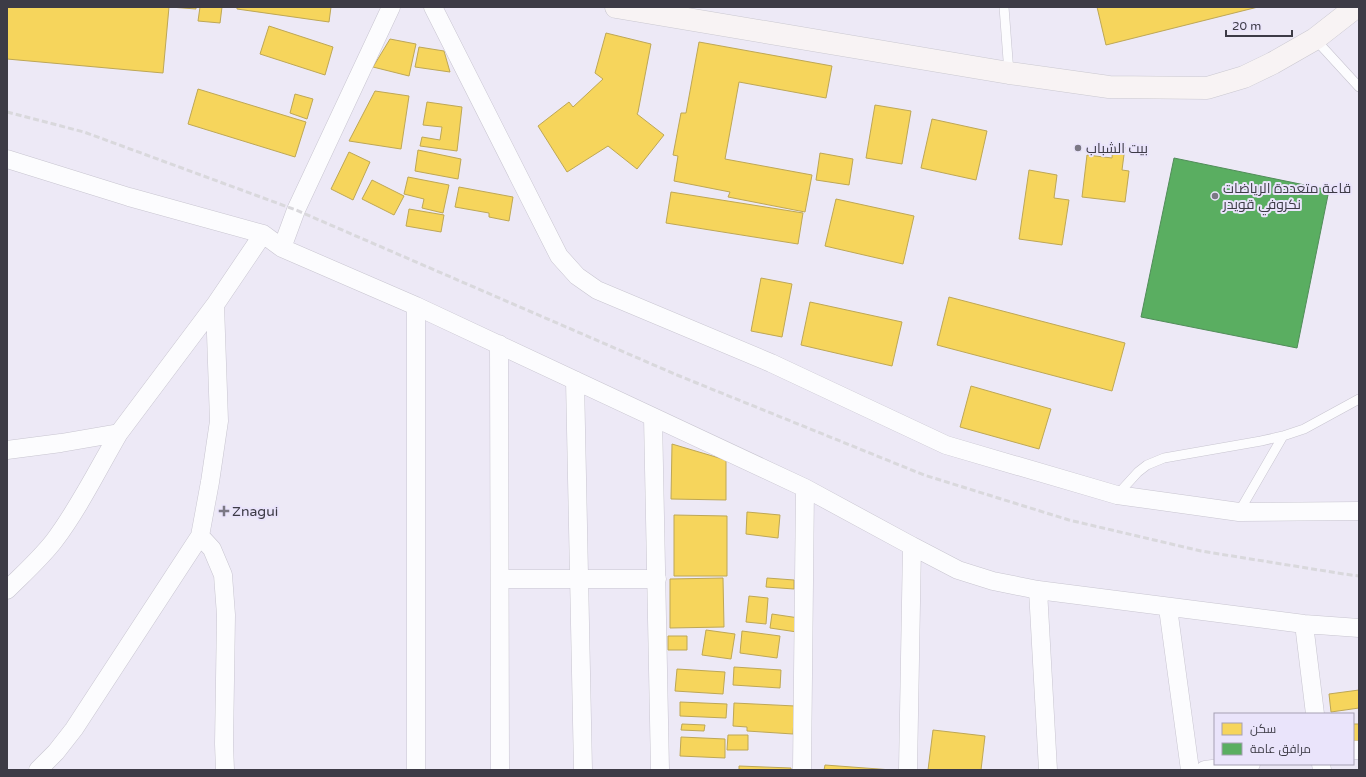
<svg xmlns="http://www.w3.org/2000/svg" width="1366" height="777" font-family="'Varela Round',Cairo,sans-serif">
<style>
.homes{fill:#f6d55c;stroke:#bea755}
.public{fill:#5aae61;stroke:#518c59}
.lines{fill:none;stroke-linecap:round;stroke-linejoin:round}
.lane-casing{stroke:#c8c5d0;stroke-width:10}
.street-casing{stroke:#c8c5d0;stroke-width:19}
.primary-casing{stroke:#cac8d0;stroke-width:23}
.lane{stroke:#fcfcfe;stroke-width:9}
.street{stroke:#fcfcfe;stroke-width:18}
.primary{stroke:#f8f3f4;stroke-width:22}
.rail{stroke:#d9d8dc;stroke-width:3;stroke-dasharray:6 3;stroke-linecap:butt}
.poi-dot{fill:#7b7884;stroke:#eae4fb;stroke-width:1.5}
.labels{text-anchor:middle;stroke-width:4;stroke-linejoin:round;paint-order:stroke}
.poi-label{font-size:14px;fill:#3d3b46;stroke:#eae4fb;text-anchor:start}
</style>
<rect width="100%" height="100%" fill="#ede9f6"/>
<!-- homes -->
<path class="homes" d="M7,7h162l-6,66 -156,-14z
M170,7h26v2z
M200,7h22l-2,16 -22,-2z
M237,7h94l-2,15 -92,-13z
M1097,7h161l-152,38z
M269,26l64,21 -8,28 -65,-21z
M606,33l45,11 -13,68 -1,2 27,21 -27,34 -29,-23 -41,26 -29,-46 31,-24 4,5 30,-28 -8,-6z
M390,39l26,5 -7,32 -36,-9z
M699,42l133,24 -6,32 -87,-16 -14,77 87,16 -7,37 -77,-15 2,-5 -56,-11 4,-25 -5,-1 8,-42h5z
M419,47l25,4 6,21 -35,-5z
M198,89l108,33 -11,35 -107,-33z
M375,91l34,5 -8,53 -52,-8z
M295,94l18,5 -6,20 -17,-6z
M427,102l35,5 -5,44 -37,-5 2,-9 18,3 2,-13 -19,-2z
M875,105l36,6 -9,53 -36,-6z
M932,119l55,12 -11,49 -55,-12z
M1113,145l12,2 -3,23 7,1 -4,31 -43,-5 5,-42 25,3z
M418,150l43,9 -3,20 -43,-8z
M349,152l21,10 -17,38 -22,-11z
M820,153l33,6 -4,26 -33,-5z
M1029,170l28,5 -3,23 15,2 -7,45 -43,-6z
M408,177l41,8 -6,28 -21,-5 2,-9 -20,-5z
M372,180l32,16 -10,19 -32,-16z
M459,187l54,10 -4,24 -20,-4v-4l-34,-6z
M671,192l132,21 -5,31 -132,-21z
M836,199l78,17 -11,48 -78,-18z
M409,209l35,6 -3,17 -35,-6z
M761,278l31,6 -10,53 -31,-6z
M949,297l176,46 -13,48 -175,-46z
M810,302l92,20 -10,44 -91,-21z
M971,386l80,23 -12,40 -79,-22z
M672,444l54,16v40l-55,-1z
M747,512l33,3 -2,23 -32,-4z
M674,515l53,1v60h-53z
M723,578l1,49 -54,1v-49z
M767,578l27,2v9l-28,-2z
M749,596l19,2 -2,26 -20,-2z
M772,614l27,4 -2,14 -27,-4z
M706,630l29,4 -4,25 -29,-4z
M742,631l38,5 -3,22 -37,-5z
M668,636h19v14h-19z
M734,667l47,3 -1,18 -47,-3z
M677,669l48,3 -2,22 -48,-3z
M1359,690v18l-28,4 -2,-18z
M680,702l47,2 -1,14 -46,-2z
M734,703l61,3 -2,28 -46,-3v-4l-14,-1z
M682,724l23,1 -1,6 -23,-1z
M1353,724h6v19l-6,1z
M933,730l52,6 -4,34h-53z
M728,735h20v15h-21z
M681,737l44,2v19l-45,-2z
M825,765l67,5h-68z
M739,766l52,2v2h-52z"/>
<!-- public -->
<path class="public" d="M1174,158l155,32 -32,158 -156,-31z"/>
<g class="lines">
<defs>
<path id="lane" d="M1004,7l5,66
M1315,39l44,48
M1117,495l21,-23 9,-7 17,-7 97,-17 22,-5 21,-7 55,-30
M1239,512l44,-76"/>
<path id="street" d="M433,7l126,249 18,20 20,14 174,73 175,82 171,50 122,17 120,-1
M7,159l122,38 134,37 19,14 134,58 389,182
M282,248l14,-38 95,-203
M499,344l1,426
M575,380l8,390
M653,417l7,353
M7,450l54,-7 58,-10 96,-128
M500,579h157
M7,590c16,-16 33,-31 47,-49 25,-33 44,-72 65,-108
M1038,590l10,180
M1168,608l22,162
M1304,624l11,90
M1353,750h6
M1321,764l1,6
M38,770l18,-18 18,-23 126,-193
M225,770l-1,-26 2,-129 -3,-40 -11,-26 -12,-13 10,-54 9,-61 -4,-116 48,-71
M416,770v-464
M802,770l3,-282 107,58
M908,770l4,-224 46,24 35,11 45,9 266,34 55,4
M1205,770l46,-6"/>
<path id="primary" d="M616,7l393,66 100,14 98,1 37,-11 29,-14 42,-24 41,-32"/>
</defs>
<!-- lane casing -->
<use href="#lane" class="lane-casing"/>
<!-- street casing -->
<use href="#street" class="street-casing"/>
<!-- primary casing -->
<use href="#primary" class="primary-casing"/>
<!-- lane -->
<use href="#lane" class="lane"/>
<!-- street -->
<use href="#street" class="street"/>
<!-- primary -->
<use href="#primary" class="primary"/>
<!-- rail -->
<path class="rail" d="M7,112l77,20 212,78 381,165 247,100 145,45 132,31 143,23 15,2"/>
</g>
<!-- markers -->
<g class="poi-dot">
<circle cx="1078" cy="148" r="4"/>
<circle cx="1215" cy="196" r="4"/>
<path d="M222 505h4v4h4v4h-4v4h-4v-4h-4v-4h4z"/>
</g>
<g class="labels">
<!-- poi labels -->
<g class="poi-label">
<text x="1086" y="153">بيت الشباب</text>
<text x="1223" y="193">قاعة متعددة الرياضات<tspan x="1223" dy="16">نكروفي قويدر</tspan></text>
<text x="232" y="516">Znagui</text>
</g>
</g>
<!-- border -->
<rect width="1366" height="777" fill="none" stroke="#3d3b46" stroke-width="16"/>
<!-- legend -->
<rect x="1214" y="713" width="140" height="52" fill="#eae4fb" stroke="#a5a0b3"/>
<rect x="1222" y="723" width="20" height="12" fill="#f6d55c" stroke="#a5a0b3"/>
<text x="1250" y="733" font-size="12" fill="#3d3b46">سكن</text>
<rect x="1222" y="743" width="20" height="12" fill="#5aae61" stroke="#a5a0b3"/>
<text x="1250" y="753" font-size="12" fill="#3d3b46">مرافق عامة</text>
<!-- scale -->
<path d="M1226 30v6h66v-6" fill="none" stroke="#3d3b46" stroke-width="2"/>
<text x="1232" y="30" font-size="12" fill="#3d3b46" stroke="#eae4fb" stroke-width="3" paint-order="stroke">20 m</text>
</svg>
